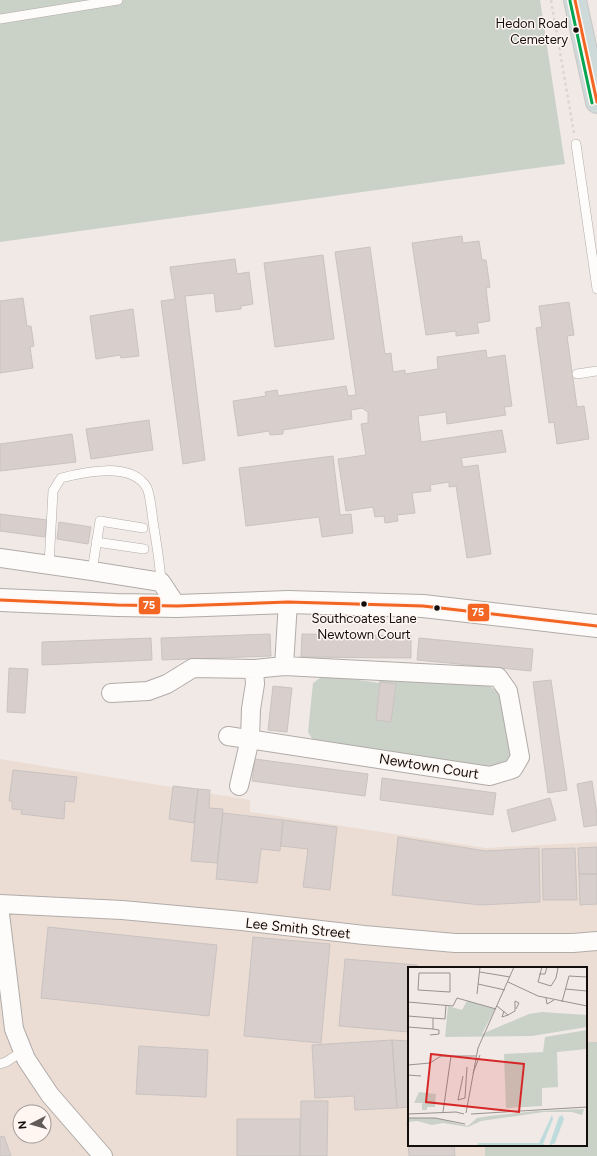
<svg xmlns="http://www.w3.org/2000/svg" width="597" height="1156" font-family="Figtree,sans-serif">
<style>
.built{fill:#ecddd4;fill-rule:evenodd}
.green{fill:#cad2c7}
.building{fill:#d8cecc;stroke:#c9c3c1}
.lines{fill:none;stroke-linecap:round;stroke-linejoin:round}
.service-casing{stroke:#b1aba8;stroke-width:10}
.minor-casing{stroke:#b1aba8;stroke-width:20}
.tertiary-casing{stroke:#b1aba8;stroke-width:24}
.trunk-casing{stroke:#cbc7c5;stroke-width:24}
.path{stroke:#dad7d6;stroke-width:2.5;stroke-dasharray:3 3;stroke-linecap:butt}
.service{stroke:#fdfcfb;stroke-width:9}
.minor{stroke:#fdfcfb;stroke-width:18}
.tertiary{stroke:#fdfcfb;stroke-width:22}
.trunk{stroke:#cedada;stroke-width:22}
.bus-1-casing{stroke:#fff6f2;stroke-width:6}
.bus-2-casing{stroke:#fff6f2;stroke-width:6}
.bus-1{stroke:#f26522;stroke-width:3}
.bus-2{stroke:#00a651;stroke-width:3}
.bus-dot{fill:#130e0c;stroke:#fff6f2;stroke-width:1.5}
.labels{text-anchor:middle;stroke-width:3;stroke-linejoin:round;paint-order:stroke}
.bus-label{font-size:13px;fill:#130e0c;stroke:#fff6f2;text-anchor:end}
.street-label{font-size:14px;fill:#130e0c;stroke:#fff6f2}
.inset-road{fill:none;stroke:#98918e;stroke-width:1}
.view{fill:#d62828;fill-opacity:0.15;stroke:#d62828;stroke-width:2}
.inset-edge{fill:none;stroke:#130e0c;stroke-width:2}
.line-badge{stroke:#fff6f2;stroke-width:1.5}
.badge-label{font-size:11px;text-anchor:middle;font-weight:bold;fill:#fff}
</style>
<rect width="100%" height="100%" fill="#f1e9e5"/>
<!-- built -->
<path class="built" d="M0,759l250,41v12l236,36 111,-6v314h-597zM409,968h177v177h-177zM20,1112h24v24h-24z"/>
<!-- green -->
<path class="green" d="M0,0h540l25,164 -565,78z
M324,675l55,8 1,-6 106,7c4,3 10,5 13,9 7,9 17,56 11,66 -4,7 -9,8 -16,9l-180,-26 -6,-10 5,-49z
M586,1042h11v114h-112v-11h101z"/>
<!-- building -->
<path class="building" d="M462,236l1,7 16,-2 3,19h4l4,27 -4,1 4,33 -13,2 2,10 -23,3v-5l-30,4 -14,-92z
M370,247l15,107 6,-1 2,19 12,-2v4l33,-5 -1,-12 49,-7 1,8 18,-3 7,51 -8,1 2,8 -59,9 -1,-12 -28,4 3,26 81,-12 4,22 -45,6 2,9 15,-2 13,89 -24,4 -11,-72 -7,1v-5l-19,3 1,6 -19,2 3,20 -18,2 1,6 -13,2 -1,-7 -9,1 -2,-10 -27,4 -8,-52 28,-4 -5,-31 7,-1v-11l-6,-4 -11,2 1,9 -69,11v4l-13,1 -1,-4 -31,5 -5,-35 33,-5 -1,-4 12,-2 1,6 68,-10 2,10 8,-1 -21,-143z
M323,255l11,84 -59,8 -11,-84z
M235,259l2,15 12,-2 4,32 -12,2v3l-25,3 -2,-19 -29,3 20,164 -22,4 -22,-163 14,-2 -5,-32z
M23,298l4,28h4l3,20 -4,1 3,21 -33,5v-72z
M569,302l5,33 -7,1 10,71 7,-1 5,33 -32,5 -3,-22 -5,1 -13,-95 6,-1 -3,-21z
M133,309l6,47 -18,2 -1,-3 -24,4 -6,-43z
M149,420l4,30 -62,9 -5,-30z
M72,434l4,28 -76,9v-27z
M333,456l7,59 11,-1 2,19 -31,4 -3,-20 -73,9 -7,-58z
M0,514l47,6 -2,17 -45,-6z
M59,522l32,5 -3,17 -31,-5z
M270,634l1,22 -109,4 -1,-22z
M302,634l109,2v22l-110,-1z
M151,638l1,22 -110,5v-23z
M419,638l114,11 -2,22 -114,-11z
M9,668l19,1 -3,44 -18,-1z
M551,680l16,110 -19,3 -15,-111z
M380,682l16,2 -5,38 -15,-2z
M273,686l19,2 -5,44 -19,-2z
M255,759l113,15 -3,22 -113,-15z
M13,770l64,7 -3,25 -9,-1 -1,18 -43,-5 1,-4 -10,-1v-8h-3z
M382,778l114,15 -3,22 -113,-15z
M592,781l5,33v11l-13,2 -7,-43z
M173,786l25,3 -4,34 -25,-4z
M198,789l12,1 -1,18 14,1 -6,54 -26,-2z
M550,798l6,22 -44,12 -5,-22z
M223,813l60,7 -3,31 -19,-2 -4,34 -41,-4z
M283,820l54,7 -7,63 -27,-3 5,-38 -27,-3z
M398,837l88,14 53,-3 1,54 -60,3 -88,-10z
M597,847v27h-18l-1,-26z
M575,848l2,52h-34l-1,-51z
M579,874h18v30l-17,1z
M48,927l169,18 -8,71 -168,-18z
M253,937l77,7 -9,99 -77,-7z
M345,959l72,6v3h-8v64l-70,-6z
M392,1040l17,1v66l-12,1z
M392,1040l5,68 -42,2 -1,-14 -39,2 -3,-53z
M139,1046l69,4 -2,47 -70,-3z
M301,1101h27l-1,55h-27z
M237,1119h63v37h-63z
M407,1122h2v23h45l1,11h-46z
M4,1136l7,20h-11v-19z"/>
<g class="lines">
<defs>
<path id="service" d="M0,19l118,-19
M576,144l21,145
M577,374l20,-3
M96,542l48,7
M49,565l4,-74 8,-13c23,-6 71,-17 86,10 3,6 5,26 6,33 3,21 7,41 8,61
M92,571l8,-50 43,7
M0,1064l6,-2 17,-11"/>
<path id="minor" d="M0,558l92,13 69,11 16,24
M284,666l4,-64
M111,693l37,-2 19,-7 26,-16 61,1 30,-3 214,11 10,14 12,66 -7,12 -23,7 -262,-40
M239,786l11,-47 1,-30 4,-25 -1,-15
M0,904l122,6 120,11 122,14 91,8h118l24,-2
M0,914l14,115 12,30 24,36 53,61"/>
<path id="tertiary" d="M0,600l117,5 60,1 111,-4 135,4 174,20"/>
<path id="trunk" d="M575,0l22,102"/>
</defs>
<!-- service casing -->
<use href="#service" class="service-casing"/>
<!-- minor casing -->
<use href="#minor" class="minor-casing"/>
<!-- tertiary casing -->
<use href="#tertiary" class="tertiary-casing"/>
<!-- trunk casing -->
<use href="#trunk" class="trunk-casing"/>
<!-- path -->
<path class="path" d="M551,0l23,133"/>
<!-- service -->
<use href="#service" class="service"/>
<!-- minor -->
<use href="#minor" class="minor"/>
<!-- tertiary -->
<use href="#tertiary" class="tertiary"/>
<!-- trunk -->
<use href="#trunk" class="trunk"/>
<defs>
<path id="bus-1" d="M575,0l22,102
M0,600l117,5 60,1 111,-4 135,4 174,20"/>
<path id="bus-2" d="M570,1l22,102"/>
</defs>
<!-- bus-1 casing -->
<use href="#bus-1" class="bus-1-casing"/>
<!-- bus-2 casing -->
<use href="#bus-2" class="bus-2-casing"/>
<!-- bus-1 -->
<use href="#bus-1" class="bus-1"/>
<!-- bus-2 -->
<use href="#bus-2" class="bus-2"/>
</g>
<!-- markers -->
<g class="bus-dot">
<circle cx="576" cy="30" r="3.5"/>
<circle cx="364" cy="604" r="3.5"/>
<circle cx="437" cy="608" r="3.5"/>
</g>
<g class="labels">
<!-- bus labels -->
<g class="bus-label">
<text x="568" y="28">Hedon Road<tspan x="568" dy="16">Cemetery</tspan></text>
<text x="364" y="623" text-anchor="middle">Southcoates Lane<tspan x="364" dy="16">Newtown Court</tspan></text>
</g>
<!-- street labels -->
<g class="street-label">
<text transform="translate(429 766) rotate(9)" y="5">Newtown Court</text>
<text transform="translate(298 928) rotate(6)" y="5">Lee Smith Street</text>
</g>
</g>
<!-- overview -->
<g transform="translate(408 967)">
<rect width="179" height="179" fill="#f1e9e5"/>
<path d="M59,34l28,8 -13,25 47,-20 13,-2 45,3v12l-55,9 -87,1 3,-31 14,4zM179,63v19l-30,3 1,35 -16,1v18l-36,2 -2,-54 39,-2 2,-15zM11,125l17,2 -1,13h-8v3h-5v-7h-8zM176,142l-2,6 -10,-3h-28l-63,9 -13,6 -25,-4 -11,2 -15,-4 -9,1v-4h27l33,8 9,-8 12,-2 47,-5z" fill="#cad2c7"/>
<path d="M144,148l1,4 -10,25 4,2h-69v-3h61zM154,148l2,4 -9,24 -6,3 10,-29z" fill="#bfdcdd"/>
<path class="inset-road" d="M134,0l-4,15 13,4 5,-8 2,-10 -4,-1M72,5l30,5M11,6h31v19l-32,-2zM131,7h6l2,-7M100,15l30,14 49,10M70,17l27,6M157,22l22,2M69,27l3,-27M138,31l1,6 7,-4M0,35l45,4 4,-8 39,11M154,35l7,-26 18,1M89,39l11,9 7,-4v-10l4,2 -3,6M96,44l-2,6 6,-2M0,49l37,3 1,-14M0,60l25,2v-11M22,68l9,-1v-4l-6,-1M0,98l22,-2 11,-7h35M65,106l7,-18M0,108l13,1M55,109l-5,24 7,-2 2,-31M35,145l8,-56M58,146l12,-65 36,-81M0,147l48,-2 8,2M63,147l116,-7M0,151h27l30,6"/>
<path class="view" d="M23,87l93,10 -5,48 -93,-10z"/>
<rect width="179" height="179" class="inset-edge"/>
</g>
<g class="line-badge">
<rect x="138" y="596" width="23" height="19" rx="4" fill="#f26522"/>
<rect x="467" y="603" width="23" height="19" rx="4" fill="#f26522"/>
</g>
<g class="badge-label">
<text x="149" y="609">75</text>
<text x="478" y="616">75</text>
</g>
<!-- north arrow -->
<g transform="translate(32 1124) rotate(264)"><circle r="19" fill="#fff6f2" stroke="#a19996"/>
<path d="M0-3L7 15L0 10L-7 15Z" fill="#615b58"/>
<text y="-6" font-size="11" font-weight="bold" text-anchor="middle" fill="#130e0c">N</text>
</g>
</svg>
